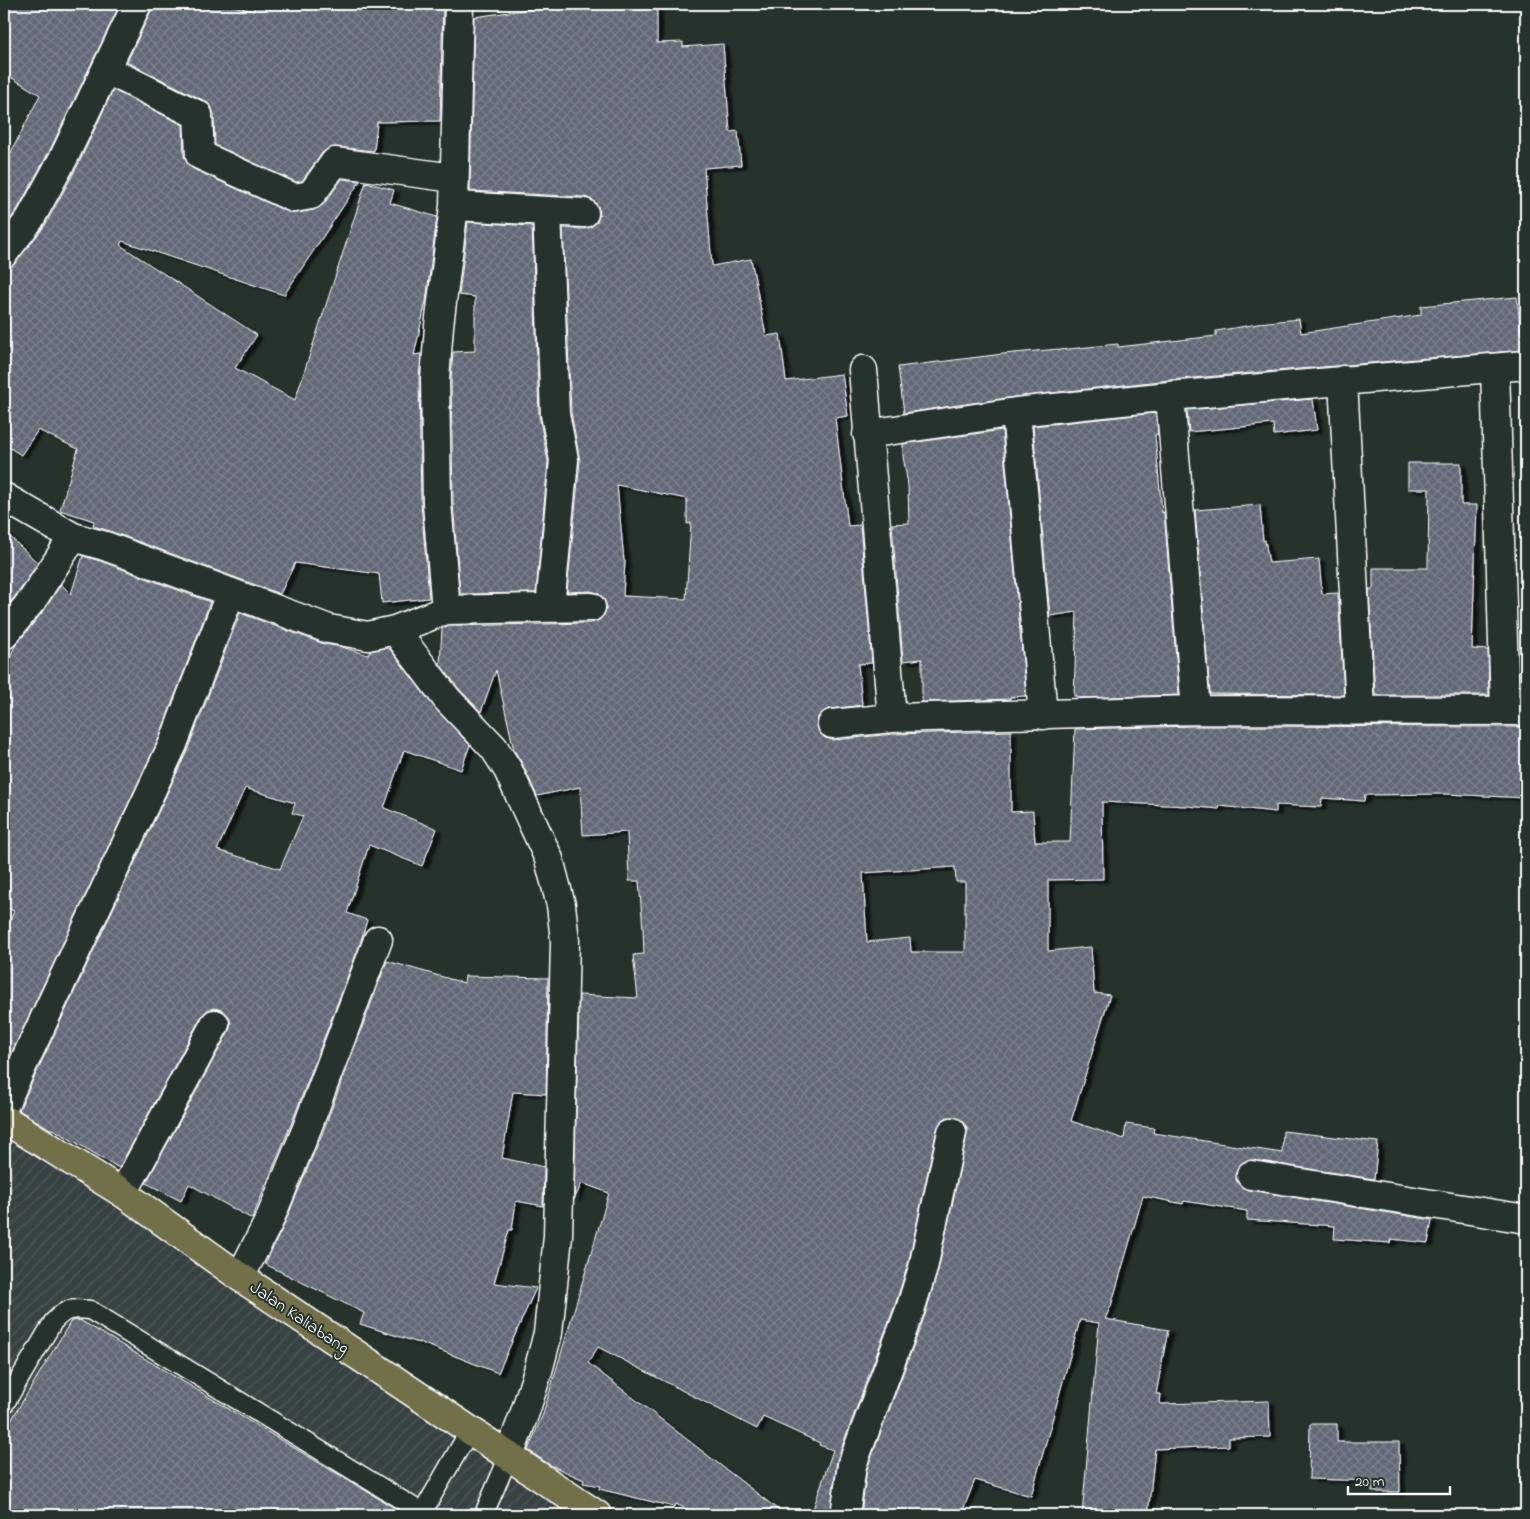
<svg xmlns="http://www.w3.org/2000/svg" width="1530" height="1519" font-family="'Indie Flower',sans-serif">
<style>
.industrial{fill:url(#industrial-furrows)}
.building{fill:url(#building-cross-hatch);stroke:#fff;fill-rule:evenodd;filter:url(#shadow)}
.lines{fill:none;stroke-linecap:round;stroke-linejoin:round}
.service-casing{stroke:#fff;stroke-width:21}
.minor-casing{stroke:#fff;stroke-width:31}
.primary-casing{stroke:#fff;stroke-width:31}
.service{stroke:#26332d;stroke-width:18}
.minor{stroke:#26332d;stroke-width:28}
.primary{stroke:#71704a;stroke-width:28}
.labels{text-anchor:middle;stroke-width:4;stroke-linejoin:round;paint-order:stroke}
.street-label{font-size:18px;fill:#fff;stroke:#26332d}
</style>
<defs>
<pattern id="industrial-furrows" width="10" height="10" patternUnits="userSpaceOnUse" patternTransform="scale(1.25)"><rect width="10" height="10" fill="#384343"/><path d="M-1 1l2-2M0 10L10 0M9 11l2-2" fill="none" stroke="#4c5656"/></pattern>
<pattern id="building-cross-hatch" width="8" height="8" patternUnits="userSpaceOnUse" patternTransform="scale(1.25)"><rect width="8" height="8" fill="#626876"/><path d="M0 0l8 8M0 8l8-8" fill="none" stroke="#7a7f8b"/></pattern>
<filter id="shadow"><feDropShadow dx="5.5" dy="3" stdDeviation="1" flood-color="#0009"/></filter>
</defs>
<rect width="100%" height="100%" fill="#26332d"/>
<filter id="ink" filterUnits="userSpaceOnUse"><feTurbulence type="fractalNoise" baseFrequency=".02" numOctaves="2"/><feDisplacementMap in="SourceGraphic" scale="10" xChannelSelector="R" yChannelSelector="G"/><feConvolveMatrix kernelMatrix="1 2 1 2 8 2 1 2 1" color-interpolation-filters="sRGB"/></filter>
<g filter="url(#ink)">
<!-- industrial -->
<path class="industrial" d="M4,1119l593,396h-593z"/>
<!-- building -->
<path class="building" d="M4,4h116l-70,146 -33,60 -13,18v-62l36,-71 -36,-22z
M152,4h71l31,7v-7h189l-3,117 -63,1 -3,29 -37,-4 -8,1 -7,5 -20,28 -6,1 -81,-37 -1,-31 -3,-8 -6,-5 -78,-39 24,-51z
M552,4h105v39l26,-1v5l40,-3 7,88 8,-1 3,34 -37,3 8,98 39,-7 15,77 14,-2 6,47 56,-7 6,42 -13,2 13,108 12,-1 12,138 -14,1 4,41 -32,4 -7,3 -5,5 -1,9 3,7 5,5 9,2 59,-6 118,-3v81l22,-1 2,31h35l5,-113 121,-3 330,1v71l-80,-4 -81,1 -1,6 -42,-3 -1,9 -45,-2v7l-56,-6 -1,3 -32,-3 -85,-4 1,77 -55,1v71l43,-4 3,46 16,2 -39,126 53,18 2,-15 28,4 -1,5 129,20 1,-22 95,11 -4,37 -121,-19 -8,1 -6,5 -3,6v8l5,7 8,3 183,30 -4,23 -37,-4 -1,4 -56,-4 1,-13 -88,-6v-9l-63,-10 -1,3 -40,-8 -32,110 -6,13 63,11 -12,64h5l-1,10 109,-3 1,36 -41,1v8l-74,3 -7,66h-66l17,-192 -19,-3 -49,176 -56,-16 -14,35h-100l6,-46 58,-154 13,-44 29,-136v-7l-4,-7 -8,-4h-8l-6,4 -4,8 -29,135 -13,41 -58,155 -7,55h-19l22,-65 -14,-5 1,-2 -57,-26 -6,12 -159,-82 -10,16 197,152h-85l-24,-11 -2,3 -75,-18 1,-3 -17,-3 1,-3 -34,-15 -22,-15 15,-36 66,-221 -27,-10 -8,17 5,-205 59,3 -5,-43 11,-1 -1,-25 -4,-48h-10l-2,-49 -44,3 -3,-48 -43,9 -15,-33 -8,-13 -18,-80 -15,42 -22,-23 -19,-25 2,-36 7,-2 142,-3 8,-3 5,-5 3,-8 -3,-8 -6,-6 -7,-2 -24,1 13,-131 -9,-49 -8,-184 20,1 8,-2 6,-5 3,-8 -2,-8 -5,-6 -8,-3 -115,-6 4,-174 78,-11zM617,485l70,14v25l4,-1 -5,76 -63,-3 2,-35h-1zM955,867l1,15h9v70h-54l-1,-14 -43,4 -4,-69z
M113,90l70,35 1,31 3,7 6,6 95,43 9,1 17,-3 10,-6 18,-25 18,2 -76,114 -162,-54 -2,4 137,90 -22,33 60,32 71,-218 28,8 -4,13 47,14 -11,84 -12,54 7,-1 -2,25 2,124 8,95 -47,5 -3,-29 -84,-11 -15,31 -170,-63 -17,-5 1,-5 -34,-11 18,-61 -40,-19 -17,25 -17,-11v-176l6,-1 6,-5 28,-35 34,-62z
M468,222l64,4 7,189 9,46 -12,132 -76,1 -7,-92 -2,-123 2,-27 22,-1v-54l-16,-2z
M1517,297l6,53 -354,30 -155,17 -110,16 -6,-46 105,-13 56,-5v1l59,-6v3l98,-11v-5l42,-7v-1l41,-4 2,14 120,-18v-9z
M1313,399l4,31 -43,5 -1,-11 -84,8 -2,-22z
M1156,413l2,21 -3,1 7,78 2,-1 15,183 -102,3v-2h-3l3,-84 -27,4 -17,-190z
M1002,430l24,266 -16,1v2l-88,3v-43l-19,2 -11,-137 17,-1 -1,-38 -5,-29v-12z
M1408,463h53v42h16l-5,144 16,1 1,45h-114l-6,-106h4v-21h55l1,-79h-21z
M1260,505l3,36 2,-1 4,23 50,-4 3,35 16,-1 6,102 -134,-1 -15,-184z
M4,531l34,32 -18,27 -12,15 -4,-4z
M83,556l17,5 110,41 -51,136 -155,331v-135l10,-23 -10,-4v-230l7,-17 -2,-1 6,-13 30,-37 16,-25 10,10z
M240,613l84,31 18,3 26,8 2,-4 16,-3 4,1 45,59 35,37 -9,25 -57,-20 -20,58 53,21 -15,37 -53,-21 -22,68 20,7 -7,24 -68,178 -40,97 -63,-35 -8,17 -35,-18 83,-152 2,-8 -2,-7 -7,-6 -8,-2 -7,2 -6,7 -82,151 -66,-39 -1,1 -33,-20 168,-359zM245,788l50,15 -3,10 11,3 -23,53 -63,-19z
M1519,653l7,1v41h-6z
M387,961l77,22 1,-7 83,2 -2,116 -33,-2 -11,66 42,9 -1,39 -27,-5 -4,29h-3l-15,53 42,5 -38,85 -79,-31v1l-59,-19 4,-11 -99,-49 18,-37 39,-93z
M80,1320l323,193 3,2h-402v-83l67,-111z
M1310,1424h27v18h62l1,50h-28v-11l-63,-2z"/>
<g class="lines">
<defs>
<path id="service" d="M4,1405l49,-83c13,-14 18,-14 37,-12l333,203
M421,1515l49,-85
M485,1515l1,-6 23,-53"/>
<path id="minor" d="M107,70l91,45 2,40 94,43 17,-3 24,-33 119,16
M454,206l130,7
M547,211l8,203 9,46 -14,147
M4,253l26,-34 34,-62 73,-153
M1495,368l10,342
M863,370l29,348
M1343,380l17,330
M1170,396l26,314
M1016,412l27,303
M867,434l149,-22 154,-16 356,-31
M4,497l69,40 32,9 224,83 39,7 27,-6 51,-20 145,-3
M446,610l-9,-107 -2,-124 4,-53 15,-120 5,-202
M395,630l52,69 47,49 14,22 41,89 12,46 4,36 -7,295 -10,97 -10,38 -12,38 -17,47
M4,635l29,-36 40,-62
M832,724l60,-6 304,-8 330,1
M4,1105l169,-361 57,-150
M1251,1175l275,44
M123,1193l92,-169
M240,1277l29,-56 38,-93 71,-188
M845,1515l7,-50 58,-155 13,-42 29,-136"/>
<path id="primary" d="M4,1119l119,74 117,84 357,238"/>
</defs>
<!-- service casing -->
<use href="#service" class="service-casing"/>
<!-- minor casing -->
<use href="#minor" class="minor-casing"/>
<!-- primary casing -->
<use href="#primary" class="primary-casing"/>
<!-- service -->
<use href="#service" class="service"/>
<!-- minor -->
<use href="#minor" class="minor"/>
<!-- primary -->
<use href="#primary" class="primary"/>
</g>
</g>
<g class="labels">
<!-- street labels -->
<g class="street-label">
<text transform="translate(300 1317) rotate(34)" y="6">Jalan Kaliabang</text>
</g>
</g>
<!-- margin -->
<rect width="1530" height="1519" fill="none" stroke="#26332d" stroke-width="20"/>
<rect x="10" y="10" width="1510" height="1499" fill="none" stroke="#fff" stroke-width="2" filter="url(#ink)"/>
<!-- scale -->
<path d="M1348 1486v8h102v-8" fill="none" stroke="#ffffff" stroke-width="2.5"/>
<text x="1355" y="1486" font-size="15" fill="#ffffff" stroke="#26332d" stroke-width="4" paint-order="stroke">20 m</text>
</svg>
